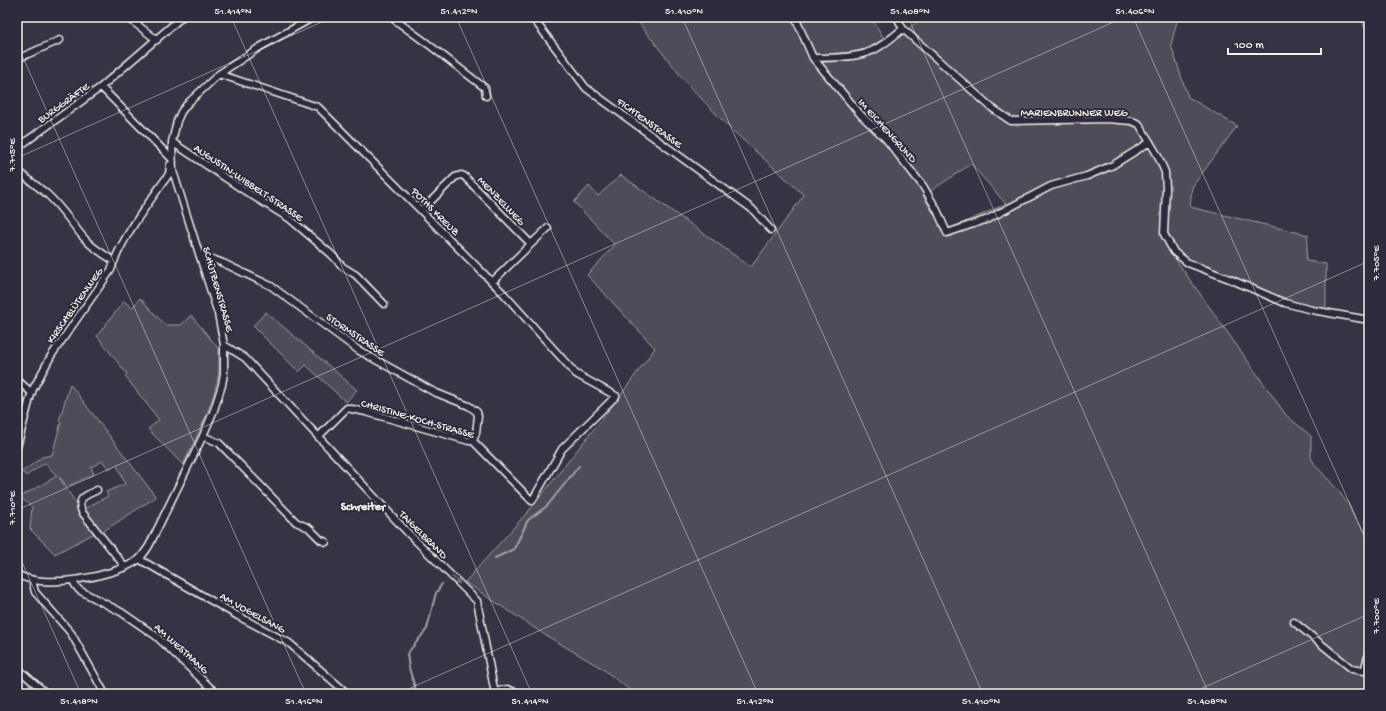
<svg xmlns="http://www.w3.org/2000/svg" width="1386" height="711" font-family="'Gochi Hand',sans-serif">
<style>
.green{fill:#504b59;stroke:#a29ea0;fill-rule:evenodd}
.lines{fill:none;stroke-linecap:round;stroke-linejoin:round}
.stream{stroke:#a6a2a4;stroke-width:2}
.minor-casing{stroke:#f4f1e8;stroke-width:9}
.minor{stroke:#2f2a3d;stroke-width:6}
.oneway{fill:#747079}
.ticks{fill:none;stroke:#f4f1e8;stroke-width:1;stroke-opacity:0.45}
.labels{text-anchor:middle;stroke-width:4;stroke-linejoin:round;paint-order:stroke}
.street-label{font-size:11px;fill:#f4f1e8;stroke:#2f2a3d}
.neighbourhood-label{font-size:12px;font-weight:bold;fill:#f4f1e8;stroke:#2f2a3d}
.neatline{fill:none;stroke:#f4f1e8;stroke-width:1.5}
.ticks-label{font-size:10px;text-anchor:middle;fill:#f4f1e8}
</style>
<rect width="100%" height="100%" fill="#373244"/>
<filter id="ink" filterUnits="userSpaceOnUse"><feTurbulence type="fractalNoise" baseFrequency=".025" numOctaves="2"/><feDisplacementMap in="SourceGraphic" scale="8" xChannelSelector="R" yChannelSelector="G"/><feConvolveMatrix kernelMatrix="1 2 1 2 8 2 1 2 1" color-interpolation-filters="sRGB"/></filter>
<g filter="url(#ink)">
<!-- green -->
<path class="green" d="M634,17h237l17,28 35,-28h255l-7,28 17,52 49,29 -45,61 -2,20 118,28 -2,26 20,3v46l-36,-8 -100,-41 -14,-9 -14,-17 9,18 115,162 25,21v21l4,8 21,23 13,17 6,14 14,16v159h-734l-32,-25 -61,-36 -77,-51 68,-76 87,-110 35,-48 -68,-73 28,-30 -41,-43 15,-16 9,10 23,-21 130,92 53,-72 -72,-65 -44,-45zM971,164l35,40 -62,27 -21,-35z
M140,298l25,27h16l10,-10 28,34c0,7 0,14 0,21 -4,33 -22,65 -36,95l-35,-36 11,-9 -34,-44 2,-2 -30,-38 27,-35 8,7z
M266,312l91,78 -11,12 -40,-37 -7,7 -46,-46z
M70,384l86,113 -54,35 -18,-23 24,-13 -2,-4 19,-8 -8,-19 -9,4 -5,-8 -12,6 3,7 -28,13 -2,-5 -5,-5 36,56 -40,21 -25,-25 2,-22 -12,-10 37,-21 -12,-13 -19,13 -4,-4 20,-15 10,-2 9,-33 -2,-1z"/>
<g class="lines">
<!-- stream -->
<path class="stream" d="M495,558l19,-9 14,-29 19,-14 32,-40
M417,694l-8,-26 -2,-14 20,-25 5,-21 4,-15 6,-9"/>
<defs>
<path id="minor" d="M127,17l30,23
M391,17l37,27 57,44 1,8
M532,17l54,71 166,121 19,21
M795,17l18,41 48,57 24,23 38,48 14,24 10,23 41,-14 63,-33 36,-10 26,-11 37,-23
M897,17l6,12 89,79 19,13 96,-2 25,2 7,3 18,30 8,18 1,16 -2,46 10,18 14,11 44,17 53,23 27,7 57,10
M813,58c15,0 38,0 53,-5 14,-4 26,-16 37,-24
M17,59l43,-19
M219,74l99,33 186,187 72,80 40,22 -54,53 -30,52 -59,-60h-4l-103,-29 -19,-4 -29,29
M101,87l71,72
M172,142l73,49 45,28 41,35 12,13 13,8 28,29
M17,148l84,-61 81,-70
M17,169c9,10 21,17 31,26 14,13 24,29 36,43 8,10 20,16 30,23
M422,210l33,-33 6,-2 3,1 67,68 -39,38
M531,244l17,-16
M199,254l24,9 48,23 87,64 76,42 35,14 8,6 1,4 -2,17 -3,8
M224,345l21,13 163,175 69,68 18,93
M17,380l15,13
M203,436l16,7 77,79 13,6 12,12 5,2
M17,447l15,-56 19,-35 60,-86c10,-32 39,-69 58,-96l1,-9
M97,490c-11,6 -21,7 -15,22l40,51 2,5
M139,559l99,57 51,27 59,51
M17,574c25,16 97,3 121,-14 4,-3 8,-10 11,-14l54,-110 11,-26 8,-25 2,-12v-28l-6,-31 -45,-143 -1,-29 5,-21 4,-9 7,-9 31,-29 41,-27 54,-30
M32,580l3,12 36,41 34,61
M73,580l2,5 4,5 42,22 35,24 61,58
M1294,622l58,47 12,2 5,-18
M17,668l30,26
M495,692l12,-3 13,5"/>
</defs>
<!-- minor casing -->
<use href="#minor" class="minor-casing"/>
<!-- minor -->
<use href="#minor" class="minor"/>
</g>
<!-- one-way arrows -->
<defs><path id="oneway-solid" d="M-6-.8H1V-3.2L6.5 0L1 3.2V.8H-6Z"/></defs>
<use class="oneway" href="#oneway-solid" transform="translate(456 580) rotate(45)"/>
</g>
<!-- ticks -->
<path class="ticks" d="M231,17l301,677M456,17l302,677M682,17l301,677M908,17l301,677M1133,17l236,530M1359,17l10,23M17,44l289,650M17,158l316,-141M17,510l1108,-493M17,551l64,143M397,694l972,-433M1189,694l180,-80"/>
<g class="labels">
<!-- street labels -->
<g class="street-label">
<text transform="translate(63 102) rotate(-36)" y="4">BURGGRÄFTE</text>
<text x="1074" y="116">MARIENBRUNNER WEG</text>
<text transform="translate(650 122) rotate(36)" y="4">FICHTENSTRASSE</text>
<text transform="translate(888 130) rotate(48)" y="4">IM EICHENGRUND</text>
<text transform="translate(249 182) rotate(34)" y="4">AUGUSTIN-WIBBELT-STRASSE</text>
<text transform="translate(502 200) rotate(46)" y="4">MENZELWEG</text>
<text transform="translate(436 211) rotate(45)" y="4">POTHS KREUZ</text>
<text transform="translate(219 289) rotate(74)" y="4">SCHÜTZENSTRASSE</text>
<text transform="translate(74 305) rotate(-55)" y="4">KIRSCHBLÜTENWEG</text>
<text transform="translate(356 334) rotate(34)" y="4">STORMSTRASSE</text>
<text transform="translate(418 418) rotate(16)" y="4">CHRISTINE-KOCH-STRASSE</text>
<text transform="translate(424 534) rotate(45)" y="4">TAIGELBRAND</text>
<text transform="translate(253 612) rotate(29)" y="4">AM VOGELSANG</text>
<text transform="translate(182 648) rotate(42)" y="4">AM WESTHANG</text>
</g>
<!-- neighbourhood labels -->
<g class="neighbourhood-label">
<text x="363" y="510">Schreiter</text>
</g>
</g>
<!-- margin -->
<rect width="1386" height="711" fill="none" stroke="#2f2a3d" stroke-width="44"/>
<!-- scale -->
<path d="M1228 48v6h93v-6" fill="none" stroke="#f4f1e8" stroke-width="2"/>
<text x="1234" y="48" font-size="12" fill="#f4f1e8" stroke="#2f2a3d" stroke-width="3" paint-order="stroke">100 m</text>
<rect x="22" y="22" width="1342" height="667" class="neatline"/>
<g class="ticks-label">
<text x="233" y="14">51.414°N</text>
<text x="459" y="14">51.412°N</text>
<text x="684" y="14">51.410°N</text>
<text x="910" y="14">51.408°N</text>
<text x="1135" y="14">51.406°N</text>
<text transform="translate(11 155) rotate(-90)" y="4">7.715°E</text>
<text transform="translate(1375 263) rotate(-90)" y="4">7.705°E</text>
<text transform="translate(11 508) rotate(-90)" y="4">7.710°E</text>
<text transform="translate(1375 616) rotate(-90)" y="4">7.700°E</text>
<text x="79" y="704">51.418°N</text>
<text x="304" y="704">51.416°N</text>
<text x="530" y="704">51.414°N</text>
<text x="755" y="704">51.412°N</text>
<text x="981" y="704">51.410°N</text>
<text x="1207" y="704">51.408°N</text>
</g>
</svg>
